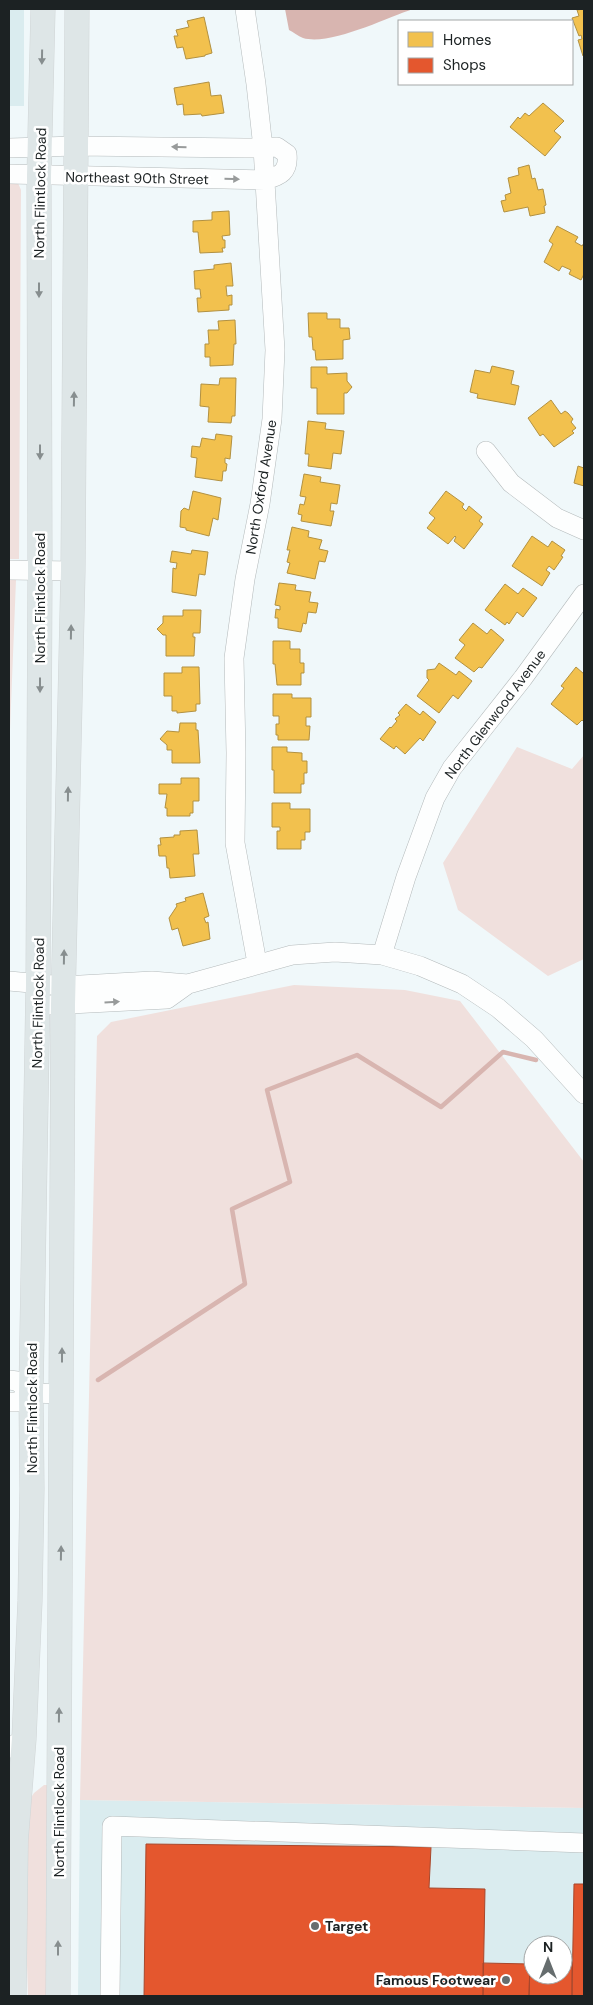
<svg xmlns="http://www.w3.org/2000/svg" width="593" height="2005" font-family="'DM Sans',sans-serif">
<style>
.built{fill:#daecef;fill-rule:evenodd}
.green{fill:#f0e0dd}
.water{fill:#d8b5b0}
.homes{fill:#f2c14e;stroke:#b29141}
.shops{fill:#e4572e;stroke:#a8472b}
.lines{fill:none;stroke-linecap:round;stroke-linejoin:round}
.stream{stroke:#d8b5b0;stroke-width:4.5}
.minor-casing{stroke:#b4babb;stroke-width:20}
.major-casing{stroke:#d0d5d6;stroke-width:25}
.minor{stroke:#fdfefe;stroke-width:19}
.major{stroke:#dee6e7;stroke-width:24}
.oneway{fill:#878e8f}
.oneway2{fill:#989b9b}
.poi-dot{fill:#666d6e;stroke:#fff;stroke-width:2}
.labels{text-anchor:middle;stroke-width:5;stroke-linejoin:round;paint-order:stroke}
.street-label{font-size:14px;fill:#1c2223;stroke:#fff}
.poi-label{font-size:14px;font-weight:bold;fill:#1c2223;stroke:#fff;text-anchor:start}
</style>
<rect width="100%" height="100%" fill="#f0f8fa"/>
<!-- built -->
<path class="built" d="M9,9h15v97h-15z
M80,1800l504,8v188h-506zM533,1945h30v30h-30z"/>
<!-- green -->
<path class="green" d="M9,182l9,1 3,7 -2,369h-10z
M9,580h7l-7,175z
M517,747l55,22 12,-14v204l-36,17 -90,-66 -15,-47z
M294,985l111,5 55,11 124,161v646l-504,-8 17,-764 14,-14z
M44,1785h3l3,5 -2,206h-20l-2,-62v-129l8,-12z"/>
<!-- water -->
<path class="water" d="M285,9h128c-27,9 -83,37 -110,29 -5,-2 -10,-6 -14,-8z"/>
<!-- homes -->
<path class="homes" d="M584,9v46l-1,1 -5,-16 4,-1 -1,-4 -2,1 -7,-18 7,-2 -2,-6z
M204,17l8,36 -7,2v1l-19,3 -3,-12 -6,1 -3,-12h4l-2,-6 13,-3 -2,-6z
M209,82l2,14 10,-1 3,18 -22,3 -1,-2 -17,1 -1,-11 -6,1 -3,-17z
M543,103l21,18 -10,10 7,6 -16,19 -35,-29 8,-10 2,2 5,-6 4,3z
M529,165l3,14 3,-1 3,12 5,-1 3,16 -2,1 1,7 -15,3 -2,-9 -24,5 -3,-11 5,-1 -1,-5 6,-2 -3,-15 11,-3 -1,-7z
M229,211l1,24 -8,1 1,4h2v8h-3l1,4 -23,1 -2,-21h-5v-11l19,-1v-8z
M557,226l21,11 -3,5 7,4 2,-3v31l-3,6 -12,-6 2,-4 -9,-4 -3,5 -15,-9 9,-18 -4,-3z
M231,263l2,23h-7l1,10 5,-1v10h-3v5l-31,2 -1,-14h4l-1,-9h-5l-1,-18 20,-2v-4z
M308,313h19v6h13v9h9l1,11 -7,1v19l-27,1 -1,-10h-2l-1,-13h-3z
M235,320l1,24h-2l-1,21 -23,1v-9h-5v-13h4l-1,-14h11l-1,-9z
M492,366l22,5 -3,13 8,2 -4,19 -38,-7 1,-4 -8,-2 5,-22 15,3z
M311,367h16v7l20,-1v8l5,6 -5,6h-3v21h-27v-26h-6z
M220,378h16l-1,38h-3l-1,7 -23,-1 1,-15 -9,-1 1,-22 18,1z
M551,400l10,14 4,-3 3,2 5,6 -2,3 5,6 -4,3 2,2 -20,14 -11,-13 -3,2 -12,-18z
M308,421l18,2 -1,6 19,2 -3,23 -8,-1 -2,16 -23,-3 1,-12h-4z
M216,434l16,2 -2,23 -5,-1v5l2,1 -1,7h-3l-1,10 -27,-4 2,-19 -6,-1 1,-11 8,1 2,-9 13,2z
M578,466l6,2v18l-10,-3z
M304,474l17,3 -1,5 20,3 -3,19 -6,-1 -1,8h4l-3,15 -30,-5 1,-6 -4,-1 2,-10 4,1 2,-8 -6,-1z
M193,491l28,7 -3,22 -5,-2 -4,18 -23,-6v-2l-6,-1 1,-16 3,-3 5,2z
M446,491l18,13 -2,3 4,4 3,-5 13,11 -3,4 4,3 -19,25 -10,-8 2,-4 -1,-1 -7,8 -21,-16 8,-10 -6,-5z
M292,527l17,4 -1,6 14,3 -3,9 9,2 -3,11 -6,-1 -4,18 -28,-6 3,-10 -3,-1 3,-12h-3z
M532,536l16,11 4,-6 13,9 -4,6 2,1 -9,13 -5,-4 -3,4 4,3 -8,13 -30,-20z
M192,550l16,2 -3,23 -6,-1 -3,22 -24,-4 1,-24 3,1 1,-6 -7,-1 2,-11 19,3z
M279,583l17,2 -1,5 16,2 -2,10 9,1 -2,10 -8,-1 -2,12 -3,-1 -2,9 -23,-4v-10h-3l1,-9 4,1v-4l-5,-1z
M505,584l13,10 5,-6 14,10 -14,19 -6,-5 -8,12 -2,-2 -2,3 -20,-15z
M183,610h18l-1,23h-7v4h2l-1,19h-28v-21h-3l-6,-6 6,-6v-7h20z
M473,623l14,11 4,-5 13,11 -22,28 -3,-1 -5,5 -19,-14 10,-13 -6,-5z
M273,641h17v8h10v14h4v10h-3v12h-24l-2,-21h-2z
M439,663l17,12 3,-4 13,10 -14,18 -5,-4 -14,18 -22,-17 12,-16 -2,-2v-8l8,-1z
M182,667h17l1,37h-4v7l-19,2v-2h-5v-15h-8v-23h18z
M576,667l8,7v48l-2,-2 -5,5 -26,-21 13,-16 -3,-2z
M273,694h19v4h19v19h-5v9h4l-1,14h-31v-5h-2v-11h3v-8h-6z
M406,704l14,11 3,-4 13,11 -13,19 -3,-3 -15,16 -9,-8 -2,3 -14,-10 10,-12 1,1 6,-7 -2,-2 5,-4 -2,-2z
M180,723h16v7h2l2,33h-28v-13h-5v-5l-7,-6 7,-8 12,1z
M272,747h15v5l15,1v8h5v12h-3v11h-3v9h-27v-23h-2z
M181,778h18v23h-6v12h-3v3h-23v-8h-2l2,-14h-8v-10h22z
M272,803h18v6h20v23h-5v8h-4v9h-24v-18h3v-4h-8z
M197,830l2,24h-6l2,22 -25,2 -1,-10h-2l-1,-12h-7l-1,-11h3l-1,-7 14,-1v-2h6v-4z
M203,893l6,23 -5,2 2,5 2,-1 2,17 -27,7 -5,-18 -6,2 -3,-12 8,-12 -1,-2 10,-3 -1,-3z"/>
<!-- shops -->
<path class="shops" d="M146,1844l285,3 -2,41 56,1 -2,107h-339z
M574,1884h10v112h-12z
M530,1960h3v15h30v-14l9,1v34h-43z
M483,1963l47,1 -1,32h-46z"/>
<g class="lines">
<!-- stream -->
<path class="stream" d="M98,1380l147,-96 -13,-75 58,-27 -23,-92 90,-35 84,52 62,-55 33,8"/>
<defs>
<path id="minor" d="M245,9l11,75 7,64 12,202 -3,69 -12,85 -15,75 -11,79 2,95 -1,90 22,120
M9,148l67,-2 169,2 32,-1 10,7c2,18 -7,22 -22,26l-256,-6
M486,451l25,32 46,35 27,12
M9,570l64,1
M382,955l24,-78 29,-79 17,-30 71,-90 61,-84
M9,981l54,5 89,-5 36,3
M51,1005l116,-6 21,-15 104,-29 43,-3 47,3 38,11 42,18 36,24 36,31 50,55
M9,1380l8,1 14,12
M9,1402h8l14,-9 31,1
M9,1748l15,-9
M110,1996l2,-170 472,17"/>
<path id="major" d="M14,1996l2,-156 8,-101 6,-138 2,-112 -1,-96 7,-408 2,-415 -1,-394 4,-167
M58,1996l5,-991 10,-434 4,-562"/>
</defs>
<!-- minor casing -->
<use href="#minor" class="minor-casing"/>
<!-- major casing -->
<use href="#major" class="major-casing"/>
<!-- minor -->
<use href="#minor" class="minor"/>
<!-- major -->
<use href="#major" class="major"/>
</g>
<!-- one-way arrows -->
<defs><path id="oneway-solid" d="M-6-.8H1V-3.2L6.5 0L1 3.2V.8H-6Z" transform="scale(1.25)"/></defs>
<g class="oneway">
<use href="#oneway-solid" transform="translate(42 57) rotate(91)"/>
<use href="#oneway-solid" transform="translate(39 290) rotate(90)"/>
<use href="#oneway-solid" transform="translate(74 399) rotate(-89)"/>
<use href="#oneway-solid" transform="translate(40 452) rotate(90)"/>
<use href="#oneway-solid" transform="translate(71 632) rotate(-89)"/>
<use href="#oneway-solid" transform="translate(40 685) rotate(90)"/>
<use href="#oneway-solid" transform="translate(68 794) rotate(-89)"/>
<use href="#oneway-solid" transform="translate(64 957) rotate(-89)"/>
<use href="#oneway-solid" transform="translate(62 1355) rotate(-90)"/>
<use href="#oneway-solid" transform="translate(61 1553) rotate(-89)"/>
<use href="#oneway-solid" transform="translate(59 1715) rotate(-89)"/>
<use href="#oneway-solid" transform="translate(58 1948) rotate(-90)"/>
</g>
<g class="oneway2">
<use href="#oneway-solid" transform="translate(179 147) rotate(-179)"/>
<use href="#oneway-solid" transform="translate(232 179) rotate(1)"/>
<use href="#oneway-solid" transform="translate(112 1002) rotate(-4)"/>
</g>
<!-- markers -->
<g class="poi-dot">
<circle cx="315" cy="1926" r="5"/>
<circle cx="506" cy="1980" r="5"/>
</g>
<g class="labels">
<!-- street labels -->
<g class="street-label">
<text transform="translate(137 178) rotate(1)" y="5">Northeast 90th Street</text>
<text transform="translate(40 193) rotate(-89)" y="5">North Flintlock Road</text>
<text transform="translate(261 487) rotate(-81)" y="5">North Oxford Avenue</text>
<text transform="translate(40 598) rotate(-90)" y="5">North Flintlock Road</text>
<text transform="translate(495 714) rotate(-53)" y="5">North Glenwood Avenue</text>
<text transform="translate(38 1003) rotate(-89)" y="5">North Flintlock Road</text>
<text transform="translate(32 1408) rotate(-90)" y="5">North Flintlock Road</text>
<text transform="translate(59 1812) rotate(-90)" y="5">North Flintlock Road</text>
</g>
<!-- poi labels -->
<g class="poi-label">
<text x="325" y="1931">Target</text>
<text x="496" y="1985" text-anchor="end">Famous Footwear</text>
</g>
</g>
<!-- border -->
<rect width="593" height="2005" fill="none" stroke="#1c2223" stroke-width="20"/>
<!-- legend -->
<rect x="398" y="20" width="175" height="65" fill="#ffffff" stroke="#a4a7a7"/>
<rect x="408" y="32" width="25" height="15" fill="#f2c14e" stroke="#a4a7a7"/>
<text x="443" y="45" font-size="15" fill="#1c2223">Homes</text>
<rect x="408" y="58" width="25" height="15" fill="#e4572e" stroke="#a4a7a7"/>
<text x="443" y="70" font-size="15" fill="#1c2223">Shops</text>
<!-- north arrow -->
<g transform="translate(548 1960)"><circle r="24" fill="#ffffff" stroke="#a4a7a7"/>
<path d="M0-4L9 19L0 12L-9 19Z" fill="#666d6e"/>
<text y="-8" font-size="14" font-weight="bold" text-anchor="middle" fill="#1c2223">N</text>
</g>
</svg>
